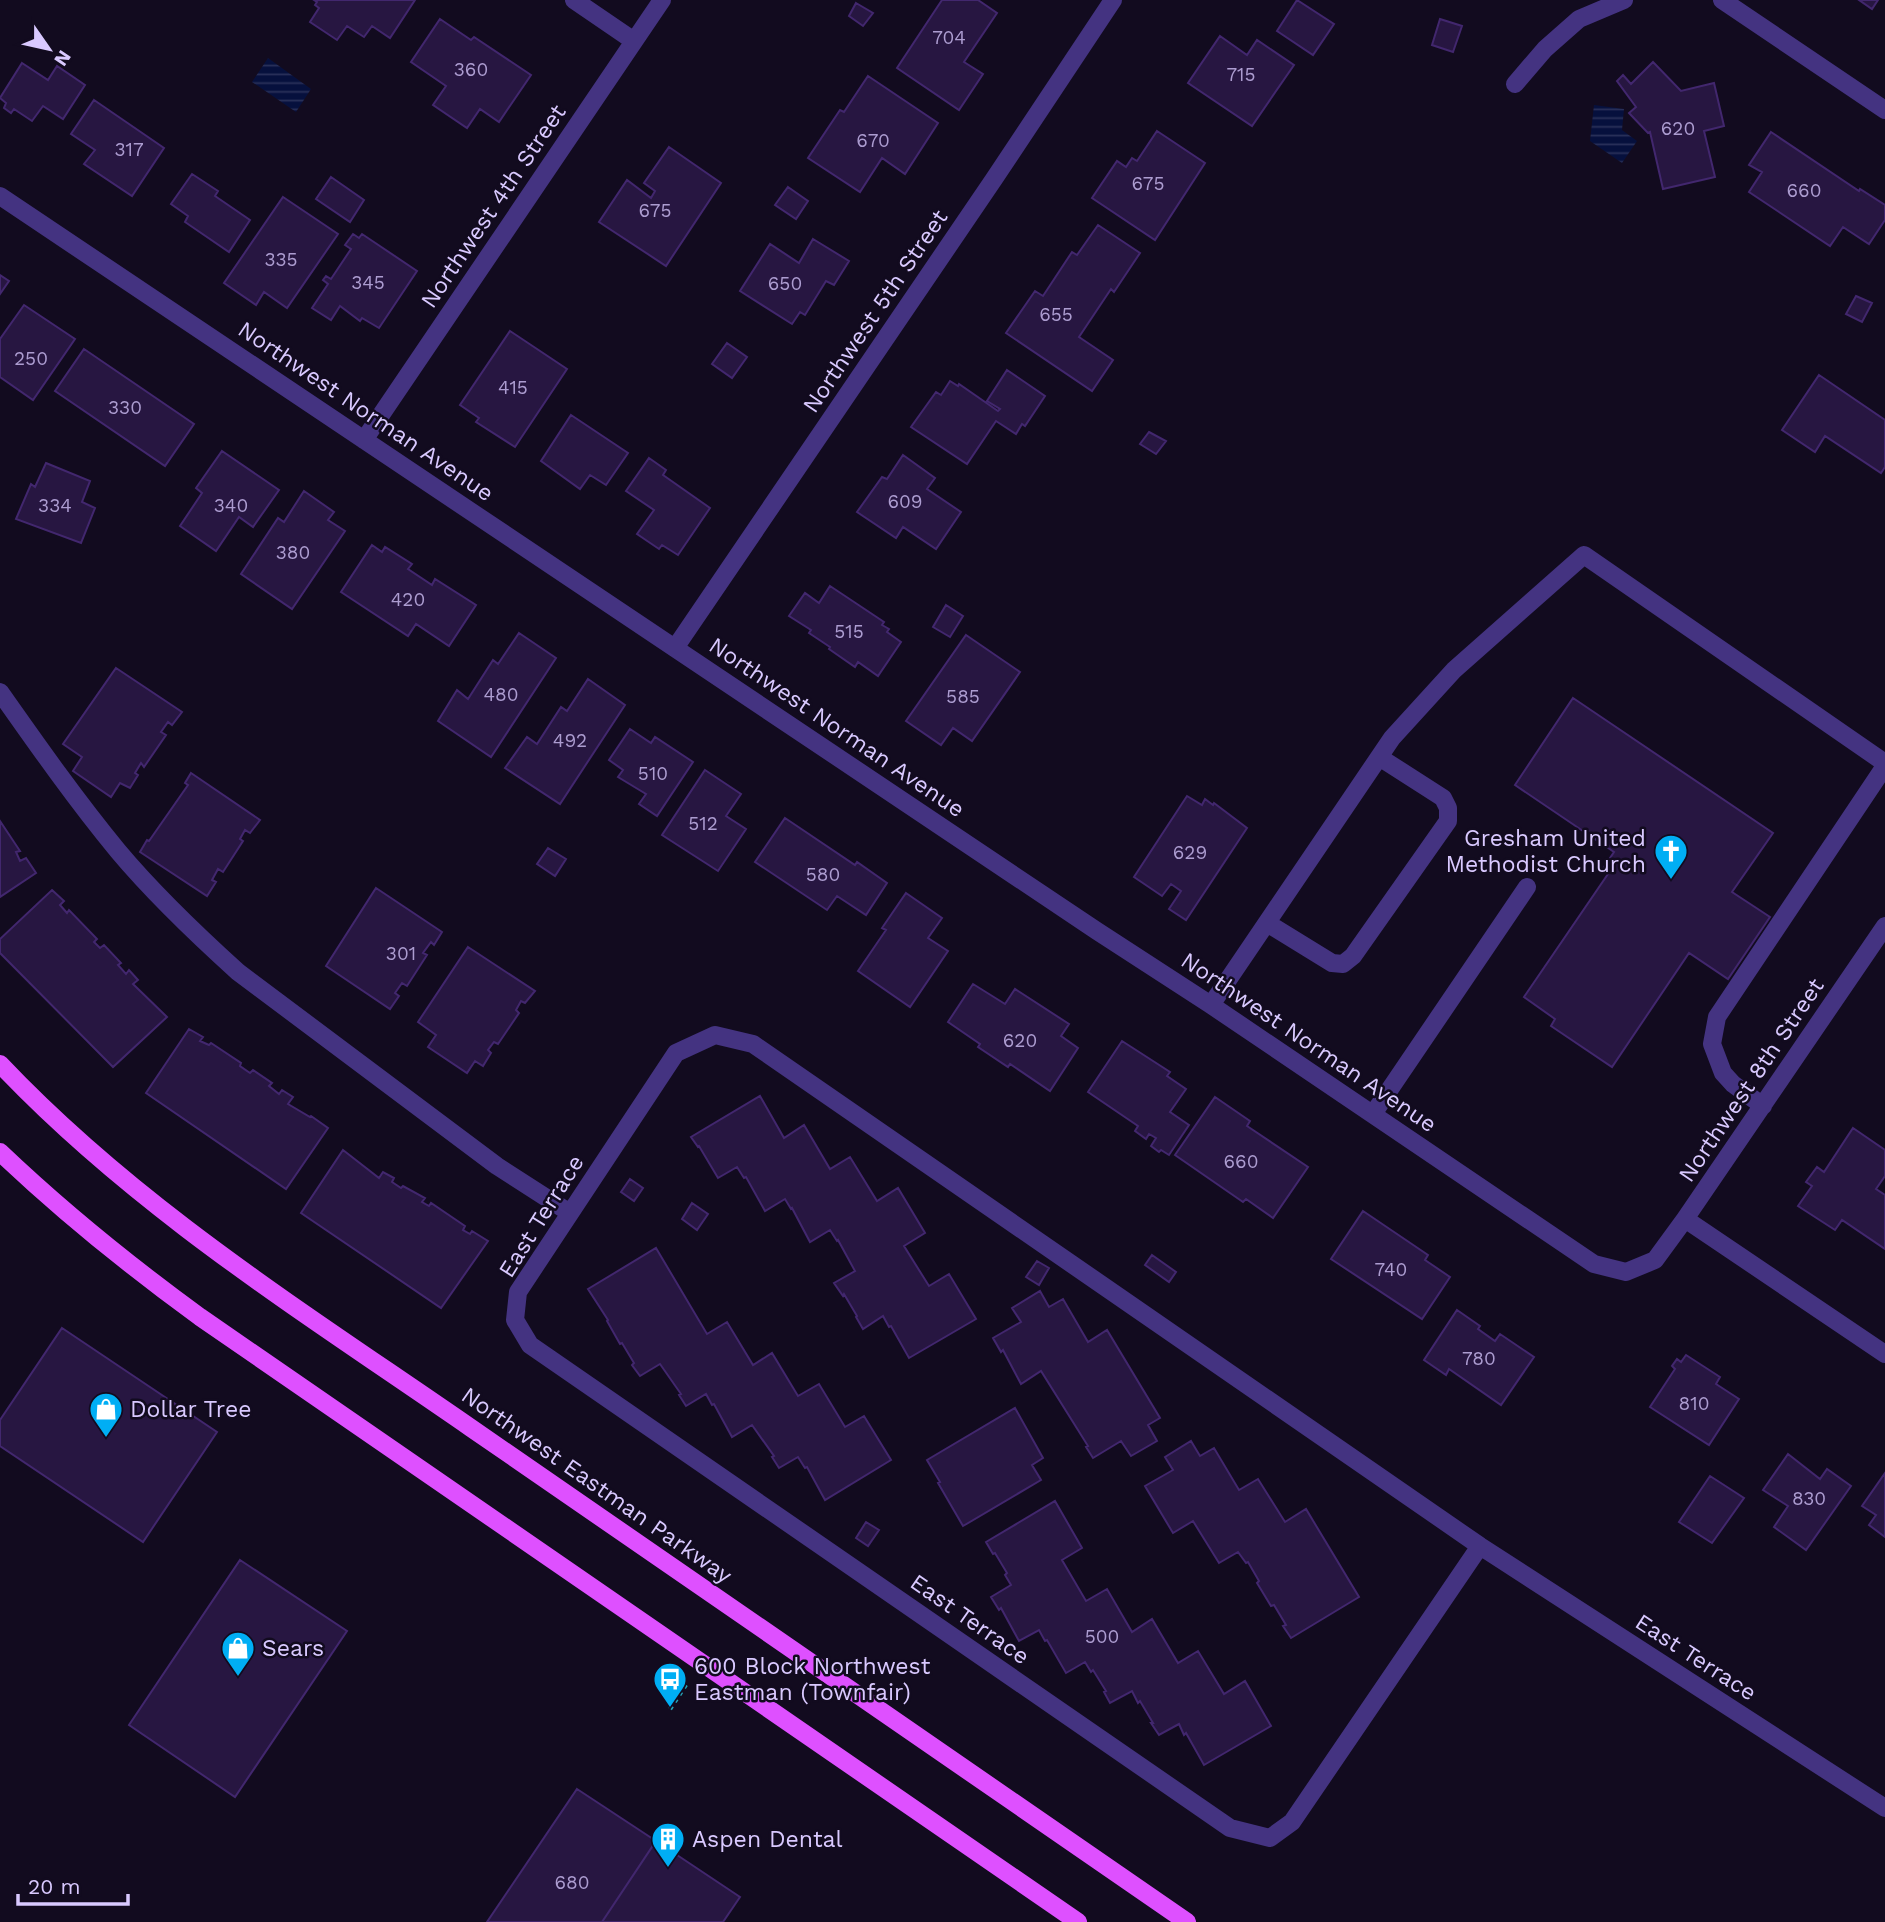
<svg xmlns="http://www.w3.org/2000/svg" width="1885" height="1922" font-family="'Work Sans',sans-serif">
<style>
.water{fill:url(#water-rules)}
.building{fill:#271641;stroke:#42276e;stroke-width:2}
.lines{fill:none;stroke-linecap:round;stroke-linejoin:round}
.path{stroke:#26a3b6;stroke-width:4.5;stroke-dasharray:3.5 5;stroke-linecap:butt}
.minor{stroke:#443381;stroke-width:18}
.major{stroke:#de50ff;stroke-width:18}
.labels{text-anchor:middle;stroke-width:5;stroke-linejoin:round;paint-order:stroke}
.number-label{font-size:19px;fill:#ac9cd0}
.street-label{font-size:23px;fill:#d9c9ff;stroke:#120b1f}
.poi-label{font-size:23px;fill:#d9c9ff;stroke:#120b1f;text-anchor:start}
</style>
<defs>
<pattern id="water-rules" width="6" height="5" patternUnits="userSpaceOnUse" patternTransform="scale(1.75)"><rect width="6" height="5" fill="#06103d"/><path d="M0 2.5h6" fill="none" stroke="#2a315a"/></pattern>
</defs>
<rect width="100%" height="100%" fill="#120b1f"/>
<!-- water -->
<path class="water" d="M268,58l43,31 -15,23 -44,-30z
M1594,105l30,4 -2,21 15,11 -15,22 -32,-22z"/>
<!-- building -->
<path class="building" d="M314,0h101l-25,38 -18,-12 -8,11 -17,-11 -10,14 -27,-18 9,-14 -4,-3 2,-3z
M942,0h36l19,13 -33,49 19,12 -24,36 -62,-42z
M1297,0l37,24 -21,31 -36,-24z
M1859,0h19l-6,9z
M856,3l17,10 -10,13 -14,-10z
M440,19l31,21 3,-3 57,38 -32,47 -19,-13 -13,19 -34,-23 13,-19 -35,-24z
M1440,19l22,7 -9,26 -21,-7z
M1220,36l27,19 10,-15 37,25 -42,61 -64,-43z
M1653,62l28,29 33,-8 10,43 -20,5 11,46 -52,12 -13,-57 -2,1 -19,-20 7,-6 -19,-26 6,-6 8,9z
M22,63l26,17 9,-14 28,19 -22,34 -20,-13 -11,15 -18,-12 -3,4 -7,-5 2,-5 -6,-5z
M868,76l70,47 -33,51 -23,-16 -22,34 -52,-34 32,-48 4,2z
M94,100l70,48 -32,48 -48,-32 11,-14 -24,-16z
M1157,131l48,32 -50,77 -63,-42 25,-37 9,6 6,-9 5,3z
M1771,132l88,59 1,-2 25,16v15l-16,24 -26,-17 -13,19 -81,-54 13,-20 -13,-7z
M669,147l52,36 -55,83 -67,-44 28,-42 24,18 4,-7 -11,-8z
M192,174l26,17 -3,5 35,24 -21,32 -44,-30 3,-6 -17,-12z
M331,177l33,23 -14,22 -34,-23z
M788,187l20,14 -12,18 -21,-14z
M283,197l55,37 -51,74 -23,-16 -8,13 -32,-22z
M1098,225l42,28 -26,39 -3,-3 -32,48 34,23 -21,31 -86,-58 29,-42 8,5 29,-44 5,3z
M353,234l6,4 3,-4 55,37 -38,57 -17,-10 -2,3 -20,-15 -9,14 -19,-12 16,-24 -5,-4 3,-4 5,3 20,-30 -6,-4z
M813,239l36,22 -15,24 -8,-4 -21,34 -5,-3 -8,12 -52,-33 30,-47 29,19z
M0,275l9,6 -9,13z
M1856,296l16,7 -10,19 -16,-8z
M24,305l51,34 -42,61 -33,-23v-38z
M510,331l57,38 -52,78 -39,-25 3,-4 -19,-13z
M727,343l20,14 -15,21 -20,-14z
M84,349l110,75 -29,42 -110,-75z
M1007,370l38,26 -20,30 -3,-2 -6,10 -20,-13 -29,43 -56,-37 25,-35 5,3 9,-14 8,5 1,-2 39,27 2,-2 -13,-8z
M1819,375l66,45v47l-4,6 -56,-37 -10,16 -33,-22z
M571,415l57,38 -22,32 -16,-10 -10,14 -39,-28z
M1149,432l17,9 -10,13 -16,-10z
M222,451l57,39 -26,37 -14,-10 -23,34 -36,-25 22,-33 -6,-5z
M903,455l32,23 -8,11 34,23 -25,37 -33,-22 -7,11 -39,-26 25,-35 5,2z
M649,458l17,12 -3,5 47,33 -32,47 -16,-10 -3,4 -22,-15 17,-24 -28,-19z
M46,463l44,18 -8,21 13,6 -14,35 -65,-24 15,-35 4,3z
M304,491l30,21 -6,8 17,11 -53,78 -51,-35 37,-56 6,4z
M372,545l10,7 3,-5 27,17 -4,5 24,16 3,-6 41,26 -27,41 -33,-22 -8,12 -67,-44z
M830,586l54,36 -2,3 7,4 -2,3 14,10 -23,34 -20,-14 -3,5 -26,-18 1,-2 -21,-14 2,-3 -22,-14 16,-23 14,10z
M946,605l17,11 -13,21 -17,-10z
M519,633l37,25 -65,99 -53,-36 19,-31 11,9 25,-39 5,4z
M966,635l54,37 -48,69 -19,-13 -12,17 -35,-24z
M116,668l66,44 -10,13 -4,-3 -7,10 5,3 -22,32 -3,-4 -6,10 3,2 -8,13 -10,-5 -9,14 -38,-26 9,-14 -19,-13z
M588,679l37,26 -65,99 -55,-36 22,-31 10,7 24,-37 6,4z
M1573,698l200,135 -41,59 38,25 -42,62 -39,-26 -77,114 -61,-41 4,-7 -31,-22 86,-126 -6,-4 10,-15 -99,-67z
M630,729l21,14 4,-6 38,25 -36,54 -18,-12 7,-10 -28,-17 5,-7 -14,-10z
M705,770l36,24 -15,22 20,13 -28,42 -56,-36z
M191,773l69,47 -10,13 -5,-3 -5,9 3,2 -20,31 -5,-3 -6,11 4,2 -9,14 -67,-44 7,-12 2,1 39,-56 -3,-2z
M1187,796l15,9 3,-6 8,6 1,-2 33,25 -61,92 -17,-11 12,-18 -10,-7 -9,12 -28,-19z
M785,818l70,47 2,-3 30,21 -21,32 -29,-19 -10,14 -72,-48z
M0,821l20,30 -4,1 4,9 6,-3 10,15 -36,24z
M548,848l18,11 -11,17 -18,-12z
M376,888l66,44 -8,13 -3,-3 -8,11 4,2 -20,31 -5,-3 -7,10 4,3 -9,13 -64,-43z
M52,890l12,11 -4,4 7,8 2,-3 28,29 -3,3 6,6 4,-3 17,18 -3,2 8,9 3,-4 9,10 -5,4 34,33 -54,50 -113,-114v-14z
M906,893l36,25 -14,20 20,13 -38,56 -52,-36 28,-41 -4,-2z
M468,947l67,44 -10,12 -4,-2 -5,9 3,3 -21,31 -4,-2 -6,8 3,3 -8,13 -8,-5 -8,12 -39,-26 8,-12 -18,-13z
M973,984l32,20 10,-15 54,35 -8,12 17,12 -28,43 -40,-27 -2,3 -30,-20 2,-3 -32,-22z
M189,1029l14,8 -3,4 9,4 2,-2 30,20 -1,3 10,7 3,-3 19,13 -3,3 10,8 3,-4 11,7 -5,7 22,13 1,-1 17,12 -42,61 -140,-96z
M1122,1041l48,31 -3,4 19,13 -16,23 19,13 -20,30 -8,-5 -2,2 -8,-6 5,-8 -7,-4 -3,5 -11,-8 3,-5 -50,-34z
M760,1096l24,42 20,-13 26,44 20,-12 27,44 21,-13 27,45 -21,13 25,40 20,-12 27,45 -67,39 -18,-32 -2,1 -6,-11 -20,13 -7,-12 1,-1 -13,-22 -1,2 -9,-13 21,-12 -17,-31 -1,1 -7,-11 -20,12 -18,-34 -1,1 -6,-10 -20,12 -19,-34 -2,1 -7,-11 -19,11 -19,-32 -1,1 -7,-10z
M1215,1097l35,24 -3,5 61,41 -35,51 -27,-19 -3,3 -68,-47z
M1853,1128l32,22v26l-9,13 9,6v54l-43,-29 -7,10 -37,-24 14,-20 -6,-4 11,-15 7,5z
M343,1150l36,28 4,-6 11,6 -2,4 9,6 2,-2 22,12 -3,4 7,4 2,-3 34,23 -2,4 7,4 2,-3 16,10 -47,67 -140,-95z
M630,1179l13,9 -9,13 -13,-9z
M692,1203l16,11 -11,16 -15,-11z
M1363,1211l65,44 -3,5 25,17 -28,42 -91,-60z
M656,1248l51,86 20,-12 26,43 19,-12 26,43 21,-12 26,43 19,-11 27,44 -66,40 -18,-33 -2,1 -7,-11 -19,11 -7,-11 2,-1 -22,-31 -20,12 -18,-33 -2,1 -6,-11 -20,12 -7,-11 2,-1 -21,-30 -20,12 -8,-11 2,-2 -12,-20 -2,1 -13,-23 1,-1 -20,-31z
M1152,1255l24,17 -7,10 -24,-17z
M1037,1261l12,7 -10,17 -13,-8z
M1040,1291l9,16 14,-8 25,43 19,-12 53,88 -12,7 9,16 -26,15 -10,-15 -28,17 -7,-11 2,-1 -47,-75 -20,13 -18,-34 -2,2 -8,-14 28,-16 -9,-14z
M1457,1310l23,16 -2,3 17,12 5,-7 34,23 -33,48 -52,-36 -3,6 -22,-15z
M62,1328l155,104 -74,110 -143,-96v-26z
M1686,1355l34,22 -4,7 23,15 -30,46 -59,-38 25,-38 -3,-3 5,-7 4,3z
M1015,1408l28,50 -11,7 9,15 -78,46 -25,-43 2,-1 -13,-22z
M1191,1441l9,15 14,-8 25,42 19,-11 27,43 21,-13 53,88 -68,41 -8,-12 3,-1 -12,-20 -3,1 -14,-23 2,-2 -11,-19 -2,1 -8,-11 -19,11 -26,-42 -20,12 -28,-47 28,-16 -8,-13z
M1788,1454l32,25 7,-10 24,17 -45,64 -32,-23 14,-21 -25,-16z
M1885,1473v64l-16,-12 7,-10 -14,-9z
M1710,1476l34,22 -32,45 -33,-21z
M1055,1501l27,47 -20,12 24,41 21,-12 25,43 20,-13 26,44 20,-12 26,43 21,-13 26,45 -67,39 -18,-32 -2,2 -5,-11 -20,11 -8,-12h2l-13,-22 -2,2 -6,-12 -22,12 -6,-11 2,-1 -13,-21 -2,2 -6,-10 -19,11 -19,-33 -2,1 -6,-11 -20,11 -18,-33 -2,2 -8,-13 20,-12 -6,-10 2,-2 -12,-20 -2,1 -7,-12z
M866,1522l13,8 -11,16 -12,-8z
M240,1560l107,71 -112,166 -106,-72z
M577,1789l79,52 -54,81h-115z
M656,1841l84,56 -17,25h-121z"/>
<g class="lines">
<!-- path -->
<path class="path" d="M670,1709l17,-26"/>
<!-- minor -->
<path class="minor" d="M574,0l60,41
M1722,0l163,110
M1515,84l30,-35 34,-30 45,-19
M0,196l1097,735 114,74 383,259 32,8 29,-12 30,-41 200,-293
M364,440l298,-440
M675,648l319,-469 119,-179
M0,692c38,54 76,108 118,159 36,43 78,83 120,121l259,194 73,47
M1267,923l65,40 11,1 10,-8 95,-135v-13l-5,-10 -64,-41
M1211,1005l181,-267 62,-68 130,-115 301,208
M1763,1106l-30,-22 -10,-11 -11,-29 5,-27 168,-251
M1373,1114l154,-227
M1685,1219l200,135
M1480,1546l-188,276 -22,16 -40,-10 -700,-483 -15,-25 3,-28 158,-239 39,-18 38,9 727,502 405,262"/>
<!-- major -->
<path class="major" d="M0,1064c137,145 308,251 471,364 238,166 478,329 716,494
M0,1152c63,60 130,114 200,165l878,605"/>
</g>
<!-- icons -->
<defs>
<symbol id="church-pin" viewBox="-11 -11 22 30"><path d="M0 17L-7.5 6A9.5 9.5 0 1 1 7.5 6Z" fill="#00aef4" stroke="#120b1f"/><path d="M-1.2-6h2.4v3.5h3.3v2.4h-3.3V6h-2.4V-.1h-3.3v-2.4h3.3Z" fill="#fff"/></symbol>
<symbol id="shop-pin" viewBox="-11 -11 22 30"><path d="M0 17L-7.5 6A9.5 9.5 0 1 1 7.5 6Z" fill="#00aef4" stroke="#120b1f"/><path d="M-5-2.5h2.3a2.7 3.5 0 0 1 5.4 0H5L5.5 6h-11ZM-1.5-2.5h3a1.5 2.3 0 0 0-3 0Z" fill="#fff"/></symbol>
<symbol id="bus-pin" viewBox="-11 -11 22 30"><path d="M0 17L-7.5 6A9.5 9.5 0 1 1 7.5 6Z" fill="#00aef4" stroke="#120b1f"/><path d="M-5-6H5V4H4V6H2V4H-2V6H-4V4H-5ZM-3.5-4V0h7V-4ZM-3.5 1.2v1.5H-2V1.2ZM2 1.2v1.5H3.5V1.2Z" fill="#fff"/></symbol>
<symbol id="building-pin" viewBox="-11 -11 22 30"><path d="M0 17L-7.5 6A9.5 9.5 0 1 1 7.5 6Z" fill="#00aef4" stroke="#120b1f"/><path d="M-4-6H4V6H1V3H-1V6H-4ZM-2.5-4.3h1.7v1.8h-1.7ZM.8-4.3h1.7v1.8H.8ZM-2.5-1h1.7V.8h-1.7ZM.8-1h1.7V.8H.8Z" fill="#fff"/></symbol>
</defs>
<g fill-rule="evenodd">
<use href="#church-pin" x="1652" y="832" width="38" height="52"/>
<use href="#shop-pin" x="87" y="1390" width="38" height="52"/>
<use href="#shop-pin" x="219" y="1629" width="38" height="52"/>
<use href="#bus-pin" x="651" y="1660" width="38" height="52"/>
<use href="#building-pin" x="649" y="1820" width="38" height="52"/>
</g>
<g class="labels">
<!-- number labels -->
<g class="number-label">
<text x="949" y="44">704</text>
<text x="471" y="76">360</text>
<text x="1241" y="81">715</text>
<text x="1678" y="135">620</text>
<text x="873" y="147">670</text>
<text x="129" y="156">317</text>
<text x="1148" y="190">675</text>
<text x="1804" y="197">660</text>
<text x="655" y="217">675</text>
<text x="281" y="266">335</text>
<text x="368" y="289">345</text>
<text x="785" y="290">650</text>
<text x="1056" y="321">655</text>
<text x="31" y="365">250</text>
<text x="513" y="394">415</text>
<text x="125" y="414">330</text>
<text x="905" y="508">609</text>
<text x="55" y="512">334</text>
<text x="231" y="512">340</text>
<text x="293" y="559">380</text>
<text x="408" y="606">420</text>
<text x="849" y="638">515</text>
<text x="501" y="701">480</text>
<text x="963" y="703">585</text>
<text x="570" y="747">492</text>
<text x="653" y="780">510</text>
<text x="703" y="830">512</text>
<text x="1190" y="859">629</text>
<text x="823" y="881">580</text>
<text x="401" y="960">301</text>
<text x="1020" y="1047">620</text>
<text x="1241" y="1168">660</text>
<text x="1391" y="1276">740</text>
<text x="1479" y="1365">780</text>
<text x="1694" y="1410">810</text>
<text x="1809" y="1505">830</text>
<text x="1102" y="1643">500</text>
<text x="572" y="1889">680</text>
</g>
<!-- street labels -->
<g class="street-label">
<text transform="translate(493 206) rotate(-56)" y="8">Northwest 4th Street</text>
<text transform="translate(875 311) rotate(-56)" y="8">Northwest 5th Street</text>
<text transform="translate(366 411) rotate(34)" y="8">Northwest Norman Avenue</text>
<text transform="translate(837 727) rotate(34)" y="8">Northwest Norman Avenue</text>
<text transform="translate(1309 1042) rotate(34)" y="8">Northwest Norman Avenue</text>
<text transform="translate(1751 1080) rotate(-56)" y="8">Northwest 8th Street</text>
<text transform="translate(541 1216) rotate(-58)" y="8">East Terrace</text>
<text transform="translate(597 1485) rotate(35)" y="8">Northwest Eastman Parkway</text>
<text transform="translate(970 1619) rotate(35)" y="8">East Terrace</text>
<text transform="translate(1696 1657) rotate(33)" y="8">East Terrace</text>
</g>
<!-- poi labels -->
<g class="poi-label">
<text x="1646" y="846" text-anchor="end">Gresham United<tspan x="1646" dy="26">Methodist Church</tspan></text>
<text x="130" y="1417">Dollar Tree</text>
<text x="262" y="1656">Sears</text>
<text x="694" y="1674">600 Block Northwest<tspan x="694" dy="26">Eastman (Townfair)</tspan></text>
<text x="692" y="1847">Aspen Dental</text>
</g>
</g>
<!-- north arrow -->
<g transform="translate(49 49) rotate(124)" stroke="#120b1f" stroke-width="5" paint-order="stroke">
<path d="M0-5L12 26L0 18L-12 26Z" fill="#d9c9ff"/>
<text y="-10" font-size="19" font-weight="bold" text-anchor="middle" fill="#d9c9ff">N</text>
</g>
<!-- scale -->
<path d="M18 1894v10h110v-10" fill="none" stroke="#d9c9ff" stroke-width="3.5"/>
<text x="28" y="1894" font-size="21" fill="#d9c9ff" stroke="#120b1f" stroke-width="5" paint-order="stroke">20 m</text>
</svg>
